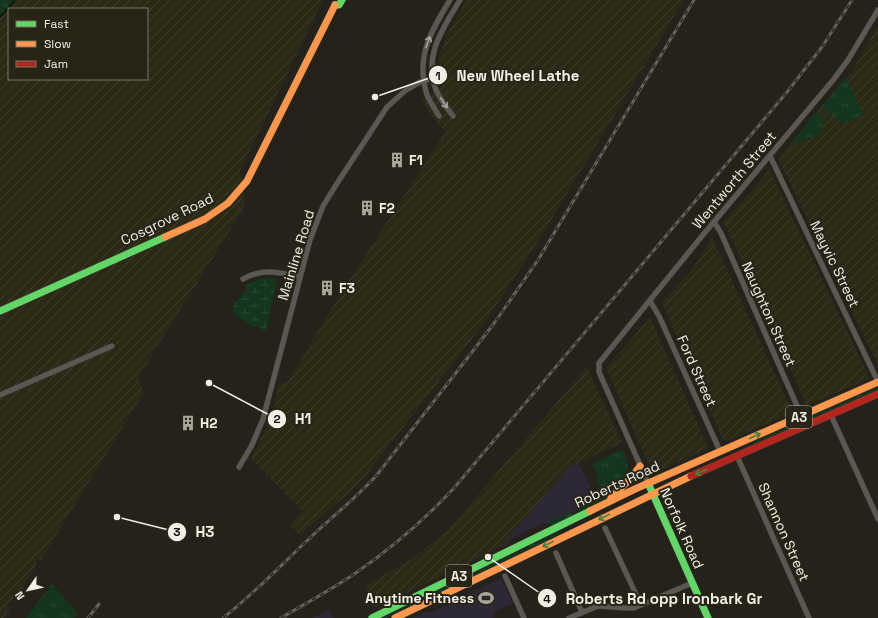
<svg xmlns="http://www.w3.org/2000/svg" width="878" height="618" font-family="'Space Grotesk',sans-serif">
<style>
.commercial{fill:#2d2836}
.industrial{fill:url(#industrial-furrows);fill-rule:evenodd}
.grass{fill:url(#grass-tufts)}
.wetland{fill:url(#wetland-marsh)}
.lines{fill:none;stroke-linecap:round;stroke-linejoin:round}
.stream{stroke:#061817;stroke-width:1.5}
.street-casing{stroke:#3e3c37;stroke-width:6}
.fast-casing{stroke:#3e3c37;stroke-width:8}
.slow-casing{stroke:#3e3c37;stroke-width:8}
.jam-casing{stroke:#3e3c37;stroke-width:8}
.street{stroke:#595853;stroke-width:5}
.fast{stroke:#63d668;stroke-width:7}
.slow{stroke:#ff974d;stroke-width:7}
.jam{stroke:#b3261e;stroke-width:7}
.rail-casing{stroke:#62615c;stroke-width:3}
.rail{stroke:#282517;stroke-width:1.5;stroke-dasharray:4.5;stroke-linecap:butt}
.oneway{stroke:#a4a49c}
.oneway2{stroke:#467e40}
.labels{text-anchor:middle;stroke-width:4;stroke-linejoin:round;paint-order:stroke}
.shield{fill:#282517;stroke:#b4b2a7;stroke-width:1}
.shield-label{font-size:13px;font-weight:bold;fill:#f0efe5}
.poi-label{font-size:14px;font-weight:bold;fill:#f0efe5;stroke:#282517;text-anchor:start}
.street-label{font-size:14px;fill:#f0efe5;stroke:#282517}
.leader{fill:none;stroke:#f0efe5;stroke-width:1.5}
.callout-dot{fill:#f0efe5;stroke:#282517;stroke-width:1.5}
.mark-label{font-size:12px;text-anchor:middle;font-weight:bold;fill:#111}
.callout-label{font-size:15px;text-anchor:middle;font-weight:bold;fill:#f0efe5;stroke:#282517;stroke-width:4;stroke-linejoin:round;paint-order:stroke}
</style>
<defs>
<pattern id="industrial-furrows" width="10" height="10" patternUnits="userSpaceOnUse"><rect width="10" height="10" fill="#2d2917"/><path d="M-1 1l2-2M0 10L10 0M9 11l2-2" fill="none" stroke="#423e2d"/></pattern>
<pattern id="grass-tufts" width="24" height="20" patternUnits="userSpaceOnUse"><rect width="24" height="20" fill="#14361d"/><path d="M3 7l-1-3M5 7V3M7 7l1-3M15 17l-1-3M17 17v-4M19 17l1-3" fill="none" stroke="#2b4a33"/></pattern>
<pattern id="wetland-marsh" width="20" height="14" patternUnits="userSpaceOnUse"><rect width="20" height="14" fill="#14361d"/><path d="M1 5h8M5 5V1M11 12h8M15 12V8" fill="none" stroke="#2b4a33"/></pattern>
</defs>
<rect width="100%" height="100%" fill="#24221b"/>
<!-- commercial -->
<path class="commercial" d="M578,462l19,38 -46,23 -10,1 -30,15 -4,6 -7,3 69,-81z
M501,578l12,25 -20,9 2,5 -2,1h-80l12,-6h7z
M330,610l3,8h-21z"/>
<!-- industrial -->
<path class="industrial" d="M15,0h308l-83,171 5,33 -3,7 -104,167 6,15 -103,167 -4,-1 -1,7 -15,24 -14,16 3,3 -6,9h-4v-601zM9,9h138v70h-138z
M466,0h218l-145,240 -35,54 -25,36 -119,153 -60,52 -11,-10 13,-14 -51,-53 16,-31 6,-19 6,-23 9,-4 49,-82 108,-167 -17,-21 -7,-12 22,-12 -4,-18v-10l3,-11 5,-14z
M878,26v339l-100,-207 74,-87z
M769,170l1,1 99,206v2l-61,26 -2,-1 -82,-182z
M712,237l80,174 -1,2 -64,28 -4,-1 -61,-137 32,-36z
M650,317l58,130 -1,2 -52,24 -3,-1 -46,-104z
M587,367l35,76 -53,24 -69,81 -125,60 -10,-22 45,-26 37,-29z"/>
<!-- grass -->
<path class="grass" d="M0,0h14l-14,16z
M846,77l17,38 -20,9 -22,-17z
M817,111l6,8 -2,15 -24,9 -4,-2z
M878,387v3l-125,55 -1,-3z
M623,449c3,10 7,19 3,28l2,2 -19,18 -29,15 -3,-5c6,-3 21,-7 25,-11v-5l-6,-12 3,-2 -7,-13z
M570,512l3,3 -24,12 1,-8 6,-1z
M558,532l1,2 -147,72 -26,12h-5z
M52,584l26,30 -4,4h-48z"/>
<!-- wetland -->
<path class="wetland" d="M266,278l11,1 -11,53 -9,-6 -2,2 -20,-13 -3,-5 3,-8 12,-12 -2,-4 12,-6z"/>
<g class="lines">
<!-- stream -->
<path class="stream" d="M0,17l15,-17"/>
<defs>
<path id="street" d="M439,116c-4,-7 -9,-14 -12,-21 -12,-38 4,-64 23,-95
M453,116c-6,-8 -13,-17 -17,-26 -13,-34 7,-62 24,-90
M770,156l108,226
M714,222l7,11 80,182
M243,279c19,-11 37,-7 57,-2
M650,301l9,15 61,135
M0,395l112,-49
M831,415l47,104
M737,456l72,162
M239,467l13,-22 11,-26 47,-179 13,-34 13,-21 51,-78 19,-17 14,-8 13,-4
M648,483l-49,-111v-9l103,-127 132,-157 14,-19 30,-50
M605,528l36,77
M556,553l26,59
M505,576l19,42
M569,618l29,-12 28,2h8l58,-25"/>
<path id="fast" d="M335,5h4l3,-5
M0,311l165,-74
M648,483l60,135
M372,618l218,-107"/>
<path id="slow" d="M165,237l40,-18 23,-16 19,-22 88,-176
M611,498l20,-20 9,-12
M590,511l45,-22 243,-107
M395,618l296,-142"/>
<path id="jam" d="M691,476l187,-82"/>
</defs>
<!-- street casing -->
<use href="#street" class="street-casing"/>
<!-- fast casing -->
<use href="#fast" class="fast-casing"/>
<!-- slow casing -->
<use href="#slow" class="slow-casing"/>
<!-- jam casing -->
<use href="#jam" class="jam-casing"/>
<!-- street -->
<use href="#street" class="street"/>
<!-- fast -->
<use href="#fast" class="fast"/>
<!-- slow -->
<use href="#slow" class="slow"/>
<!-- jam -->
<use href="#jam" class="jam"/>
<defs>
<path id="rail" d="M88,618l11,-14
M223,618c32,-25 59,-54 88,-81 22,-21 45,-39 65,-61l93,-120 26,-34 43,-62 156,-260
M281,618c25,-15 52,-29 76,-46 35,-24 68,-53 97,-84l333,-396 35,-45 30,-47"/>
</defs>
<!-- rail casing -->
<use href="#rail" class="rail-casing"/>
<!-- rail -->
<use href="#rail" class="rail"/>
</g>
<!-- one-way arrows -->
<defs><path id="oneway-shaft" d="M-6 0H5M1.5-3L5.5 0L1.5 3" fill="none" stroke-width="1.6" stroke-linecap="round" stroke-linejoin="round"/></defs>
<g class="oneway">
<use href="#oneway-shaft" transform="translate(428 42) rotate(-69)"/>
<use href="#oneway-shaft" transform="translate(444 103) rotate(57)"/>
</g>
<g class="oneway2">
<use href="#oneway-shaft" transform="translate(755 436) rotate(-24)"/>
<use href="#oneway-shaft" transform="translate(701 472) rotate(156)"/>
<use href="#oneway-shaft" transform="translate(604 517) rotate(154)"/>
<use href="#oneway-shaft" transform="translate(548 544) rotate(154)"/>
</g>
<!-- icons -->
<defs>
<symbol id="building-bare" viewBox="-9 -9 18 18"><path d="M-4-6H4V6H1V3H-1V6H-4ZM-2.5-4.3h1.7v1.8h-1.7ZM.8-4.3h1.7v1.8H.8ZM-2.5-1h1.7V.8h-1.7ZM.8-1h1.7V.8H.8Z" fill="#a9a79e" stroke="#282517" stroke-width="2.5" paint-order="stroke"/></symbol>
<symbol id="stadium-bare" viewBox="-9 -9 18 18"><path d="M0-5a6.5 5 0 1 0 0 10a6.5 5 0 1 0 0-10ZM-3.5-1.8h7v3.6h-7Z" fill="#a9a79e" stroke="#282517" stroke-width="2.5" paint-order="stroke"/></symbol>
</defs>
<g fill-rule="evenodd">
<use href="#building-bare" x="386" y="149" width="22" height="22"/>
<use href="#building-bare" x="356" y="197" width="22" height="22"/>
<use href="#building-bare" x="316" y="277" width="22" height="22"/>
<use href="#building-bare" x="177" y="412" width="22" height="22"/>
<use href="#stadium-bare" x="475" y="587" width="22" height="22"/>
</g>
<g class="labels">
<!-- shield labels -->
<g class="shield">
<rect x="786" y="406" width="26" height="22" rx="3"/>
<rect x="446" y="565" width="26" height="22" rx="3"/>
</g>
<g class="shield-label">
<text x="799" y="422">A3</text>
<text x="459" y="581">A3</text>
</g>
<!-- poi labels -->
<g class="poi-label">
<text x="409" y="165">F1</text>
<text x="379" y="213">F2</text>
<text x="339" y="293">F3</text>
<text x="200" y="428">H2</text>
<text x="474" y="603" text-anchor="end">Anytime Fitness</text>
</g>
<!-- street labels -->
<g class="street-label">
<text transform="translate(734 180) rotate(-50)" y="5">Wentworth Street</text>
<text transform="translate(167 219) rotate(-26)" y="5">Cosgrove Road</text>
<text transform="translate(296 255) rotate(-73)" y="5">Mainline Road</text>
<text transform="translate(835 264) rotate(64)" y="5">Mayvic Street</text>
<text transform="translate(769 314) rotate(66)" y="5">Naughton Street</text>
<text transform="translate(697 371) rotate(66)" y="5">Ford Street</text>
<text transform="translate(617 484) rotate(-25)" y="5">Roberts Road</text>
<text transform="translate(682 528) rotate(66)" y="5">Norfolk Road</text>
<text transform="translate(784 532) rotate(66)" y="5">Shannon Street</text>
</g>
</g>
<!-- callouts -->
<path class="leader" d="M375 97L438 75M209 383L277 419M117 517L177 532M488 557L547 598"/>
<g class="callout-dot">
<circle cx="375" cy="97" r="4"/>
<circle cx="209" cy="383" r="4"/>
<circle cx="117" cy="517" r="4"/>
<circle cx="488" cy="557" r="4"/>
<circle cx="438" cy="75" r="10"/>
<circle cx="277" cy="419" r="10"/>
<circle cx="177" cy="532" r="10"/>
<circle cx="547" cy="598" r="10"/>
</g>
<g class="mark-label">
<text x="438" y="80">1</text>
<text x="277" y="423">2</text>
<text x="177" y="536">3</text>
<text x="547" y="603">4</text>
</g>
<g class="callout-label">
<text x="518" y="81">New Wheel Lathe</text>
<text x="303" y="424">H1</text>
<text x="205" y="537">H3</text>
<text x="664" y="604">Roberts Rd opp Ironbark Gr</text>
</g>
<!-- legend -->
<rect x="8" y="8" width="140" height="72" fill="#282517" stroke="#787669"/>
<rect x="16" y="21" width="20" height="6" fill="#63d668" stroke="#787669"/>
<text x="44" y="28" font-size="12" fill="#f0efe5">Fast</text>
<rect x="16" y="41" width="20" height="6" fill="#ff974d" stroke="#787669"/>
<text x="44" y="48" font-size="12" fill="#f0efe5">Slow</text>
<rect x="16" y="61" width="20" height="6" fill="#b3261e" stroke="#787669"/>
<text x="44" y="68" font-size="12" fill="#f0efe5">Jam</text>
<!-- north arrow -->
<g transform="translate(28 590) rotate(236)" stroke="#282517" stroke-width="3" paint-order="stroke">
<path d="M0-3L7 15L0 10L-7 15Z" fill="#f0efe5"/>
<text y="-6" font-size="11" font-weight="bold" text-anchor="middle" fill="#f0efe5">N</text>
</g>
</svg>
